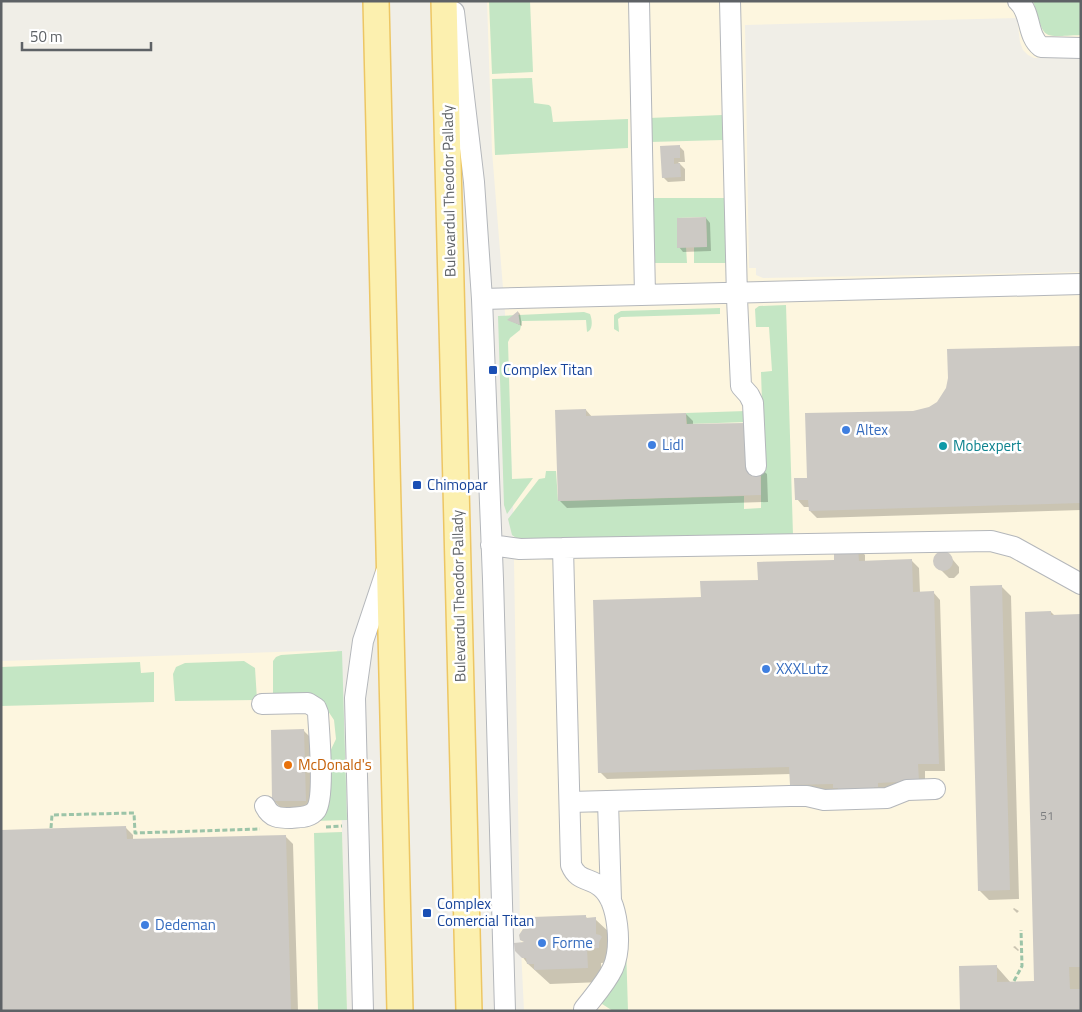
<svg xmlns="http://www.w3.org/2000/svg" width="1082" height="1012" font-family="'Titillium Web',sans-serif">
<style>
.commercial{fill:#fdf6df}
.green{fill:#c4e6c4}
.shadow{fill:#0003}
.building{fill:#ccc9c4}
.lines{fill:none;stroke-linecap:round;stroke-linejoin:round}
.minor-casing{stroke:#b4b7bb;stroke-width:22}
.major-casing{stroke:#edc663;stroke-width:28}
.path{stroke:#9cc4a8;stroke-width:3;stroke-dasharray:5 2.5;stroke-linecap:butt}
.minor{stroke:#fff;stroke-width:20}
.major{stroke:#fcf0af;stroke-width:25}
.transit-dot{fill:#1a4fb4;stroke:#fff;stroke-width:2}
.shop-dot{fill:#3f7fe0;stroke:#fff;stroke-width:2}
.culture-dot{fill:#0f9aa8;stroke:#fff;stroke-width:2}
.food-dot{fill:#e8710a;stroke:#fff;stroke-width:2}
.labels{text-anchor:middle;stroke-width:5;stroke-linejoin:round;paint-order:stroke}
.number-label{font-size:12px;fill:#7a7c7e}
.street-label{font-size:15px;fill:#5e6266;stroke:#fff}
.transit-label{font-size:15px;fill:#164399;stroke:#fff;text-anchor:start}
.shop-label{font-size:15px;fill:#366cbe;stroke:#fff;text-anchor:start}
.culture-label{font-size:15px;fill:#0d838f;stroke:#fff;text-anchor:start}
.food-label{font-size:15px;fill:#c56008;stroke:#fff;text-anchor:start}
</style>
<rect width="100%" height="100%" fill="#f0eee7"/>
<!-- commercial -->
<path class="commercial" d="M487,1h594v56l-47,1 -6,-3 -5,-5 -3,-8 -3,-24 -272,7 4,243h7v7l7,3 318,-6v739h-557l-4,-83 -7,-428 -8,-187 -13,-162z
M337,650l10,361h-346v-350z"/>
<!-- green -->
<path class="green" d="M489,1h41l3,71 -41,2z
M1033,1h48v34c-43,2 -35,5 -48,-34z
M532,78l2,25 15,2 2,2 2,15 75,-3v29l-133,7 -3,-76z
M722,115l1,25 -73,2 -1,-24z
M654,198h71l1,65h-32v-16h13l-1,-30 -29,1v29h9l1,16h-33z
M786,305l7,230 -274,5 -7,-5 -4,-16 31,-40 6,-1 1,-7h10l2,30 186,-5v13l17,-1v-42l3,-4 -3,-90 11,-1 -3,-44h-13l-1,-18 4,-3z
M720,308v6l-99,3 -3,2 1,13 -5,-3v-14l7,-4z
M584,312l6,2c2,5 3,13 -1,17l-2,1 -1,-12 -64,1 -2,9 -10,8 -2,4 4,137 21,-1 -26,36 -3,-9 -6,-189z
M746,411l1,11 -60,2 -1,-11z
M342,651l5,169 -34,1 13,-61 10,-21 -2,-19 -10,-15 -49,-8 -2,-4v-32l3,-4 5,-2z
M244,661l11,7 2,32 -82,1 -2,-27 3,-7 9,-4z
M140,662l1,11 13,-1v30l-153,4v-39z
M342,832l5,179h-29l-4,-178z
M626,946l2,65h-15l-14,-9z"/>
<!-- shadow -->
<path class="shadow" d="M679,146l5,5 1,11h-7l7,7v12l-17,1 -5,-5z
M706,218l4,5 1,28 -28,1 -4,-5z
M518,312l2,2 2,12 -13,-6z
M1081,347v163l-264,8 -7,-7v-4h-6l-7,-8 11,-20 105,-67 17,-4 8,-5 9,-14z
M586,410l6,7 94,-3 7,7v5l66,41 8,7 1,28 -201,6 -8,-8z
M858,547l7,8v7l47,-1 7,7 1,25 13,-1 7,8 5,171h-20v17l-126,4 -7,-8 -1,-10 -184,5 -7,-7 102,-174 57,-17 77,-20z
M940,553l8,1 11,13v6l-5,5h-5l-14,-14 -1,-5z
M1001,586l10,10 8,303 -30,1 -10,-10z
M1051,612l4,4 26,-1v396h-120l35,-45 15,17 24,-1z
M304,731l7,7 1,69 -31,1 -7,-7z
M126,828l7,7v5l152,-4 8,8 5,167h-297z
M1014,908l5,3 -2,2 -4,-4z
M586,917l2,2h7l15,14 3,29 -12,1 1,19 -52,2 -22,-20 -11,-14 9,-6z
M1015,946l4,4 -1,1 -5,-4z"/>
<!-- building -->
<path class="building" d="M680,145v13h-6v6l6,-1 1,14 -19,1 -2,-32z
M706,217l1,30 -30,1v-30z
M518,311l2,14 -13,-5z
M1081,346v157l-272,8 -1,-11h-13l-1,-22h13l-2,-65 108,-2 16,-4 8,-5 9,-14 2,-10 -1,-29z
M586,409v7l100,-3v11l60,-1 14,43 1,29 -203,6 -3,-91z
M858,546l1,15 53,-2 1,33 21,-1 5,173h-21l1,17 -41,2v4h-4v8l-36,1v-8h-5v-4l-43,1 -1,-18 -191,6 -5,-173 108,-3 -1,-16 58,-1 -1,-18 77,-2v-13z
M933 561a10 10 0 1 1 20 0a10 10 0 1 1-20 0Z
M1002,585l8,305 -32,1 -8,-305z
M1051,611v4l30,-1v353h-12l1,22h11v22h-121l-1,-45 38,-1v17l37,-1 -9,-369z
M304,729l2,72h-34l-1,-71z
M126,826l1,13 159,-4 5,176h-290v-181z
M586,915v3l10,-1v17l4,1 2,2 -3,5v6l-12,1 1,19 -54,2v-6h-7l-1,-6h-4l-7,-7 -1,-8 10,-1 -4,-2 -1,-5 4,-6 7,-1v-4h3v-7z"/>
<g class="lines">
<defs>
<path id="minor" d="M639,1l6,294
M730,1l7,297 4,88 8,9 4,8 3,63
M1018,1c14,12 8,34 23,46l40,1
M454,12l20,170 8,117 11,280 12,432
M482,299l599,-15
M491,545l29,4 43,-1 428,-7 23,6 67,37
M563,548l8,317c7,17 18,12 30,22 18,15 21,60 12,81 -7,15 -19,28 -29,41
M262,704l46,-1 8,5 2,5c1,19 7,84 -2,97 -6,8 -16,7 -25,8 -12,0 -20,0 -26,-12
M608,801l3,100
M570,802l220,-6h17l17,4 63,-2 20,-8 28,-1
M363,1011l-8,-313 8,-57 23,-69"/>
<path id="major" d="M376,1l24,1010
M444,1l25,1010"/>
</defs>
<!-- minor casing -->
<use href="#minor" class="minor-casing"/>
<!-- major casing -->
<use href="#major" class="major-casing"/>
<!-- path -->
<path class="path" d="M326,827l16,-1
M51,828l1,-13 82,-2 1,20 125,-4
M1014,981l8,-15 -1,-36"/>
<!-- minor -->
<use href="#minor" class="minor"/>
<!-- major -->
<use href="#major" class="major"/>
</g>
<!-- markers -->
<g class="transit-dot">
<rect x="488" y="365" width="10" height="10" rx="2.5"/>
<rect x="412" y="480" width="10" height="10" rx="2.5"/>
<rect x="422" y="908" width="10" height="10" rx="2.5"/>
</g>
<g class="shop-dot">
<circle cx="846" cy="430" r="5"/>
<circle cx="652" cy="445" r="5"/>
<circle cx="766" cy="669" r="5"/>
<circle cx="145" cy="925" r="5"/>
<circle cx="542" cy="943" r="5"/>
</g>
<circle class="culture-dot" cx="943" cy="446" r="5"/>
<circle class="food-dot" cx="288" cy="765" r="5"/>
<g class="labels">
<!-- number labels -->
<g class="number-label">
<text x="1047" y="820">51</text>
</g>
<!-- street labels -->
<g class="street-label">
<text transform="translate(449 191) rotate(-91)" y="5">Bulevardul Theodor Pallady</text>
<text transform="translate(459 596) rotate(-91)" y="5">Bulevardul Theodor Pallady</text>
</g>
<!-- transit labels -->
<g class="transit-label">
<text x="503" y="375">Complex Titan</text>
<text x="427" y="490">Chimopar</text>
<text x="437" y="909">Complex<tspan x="437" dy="17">Comercial Titan</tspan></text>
</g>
<!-- shop labels -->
<g class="shop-label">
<text x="856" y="435">Altex</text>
<text x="662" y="450">Lidl</text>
<text x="776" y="674">XXXLutz</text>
<text x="155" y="930">Dedeman</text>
<text x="552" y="948">Forme</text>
</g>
<!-- culture labels -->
<g class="culture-label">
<text x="953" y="451">Mobexpert</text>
</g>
<!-- food labels -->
<g class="food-label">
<text x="298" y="770">McDonald's</text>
</g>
</g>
<!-- border -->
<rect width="1082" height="1012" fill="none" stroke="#5e6266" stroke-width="5"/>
<!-- scale -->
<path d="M22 42v8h129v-8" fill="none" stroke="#5e6266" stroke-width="2.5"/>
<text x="30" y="42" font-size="15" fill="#5e6266" stroke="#ffffff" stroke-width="4" paint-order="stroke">50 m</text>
</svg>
